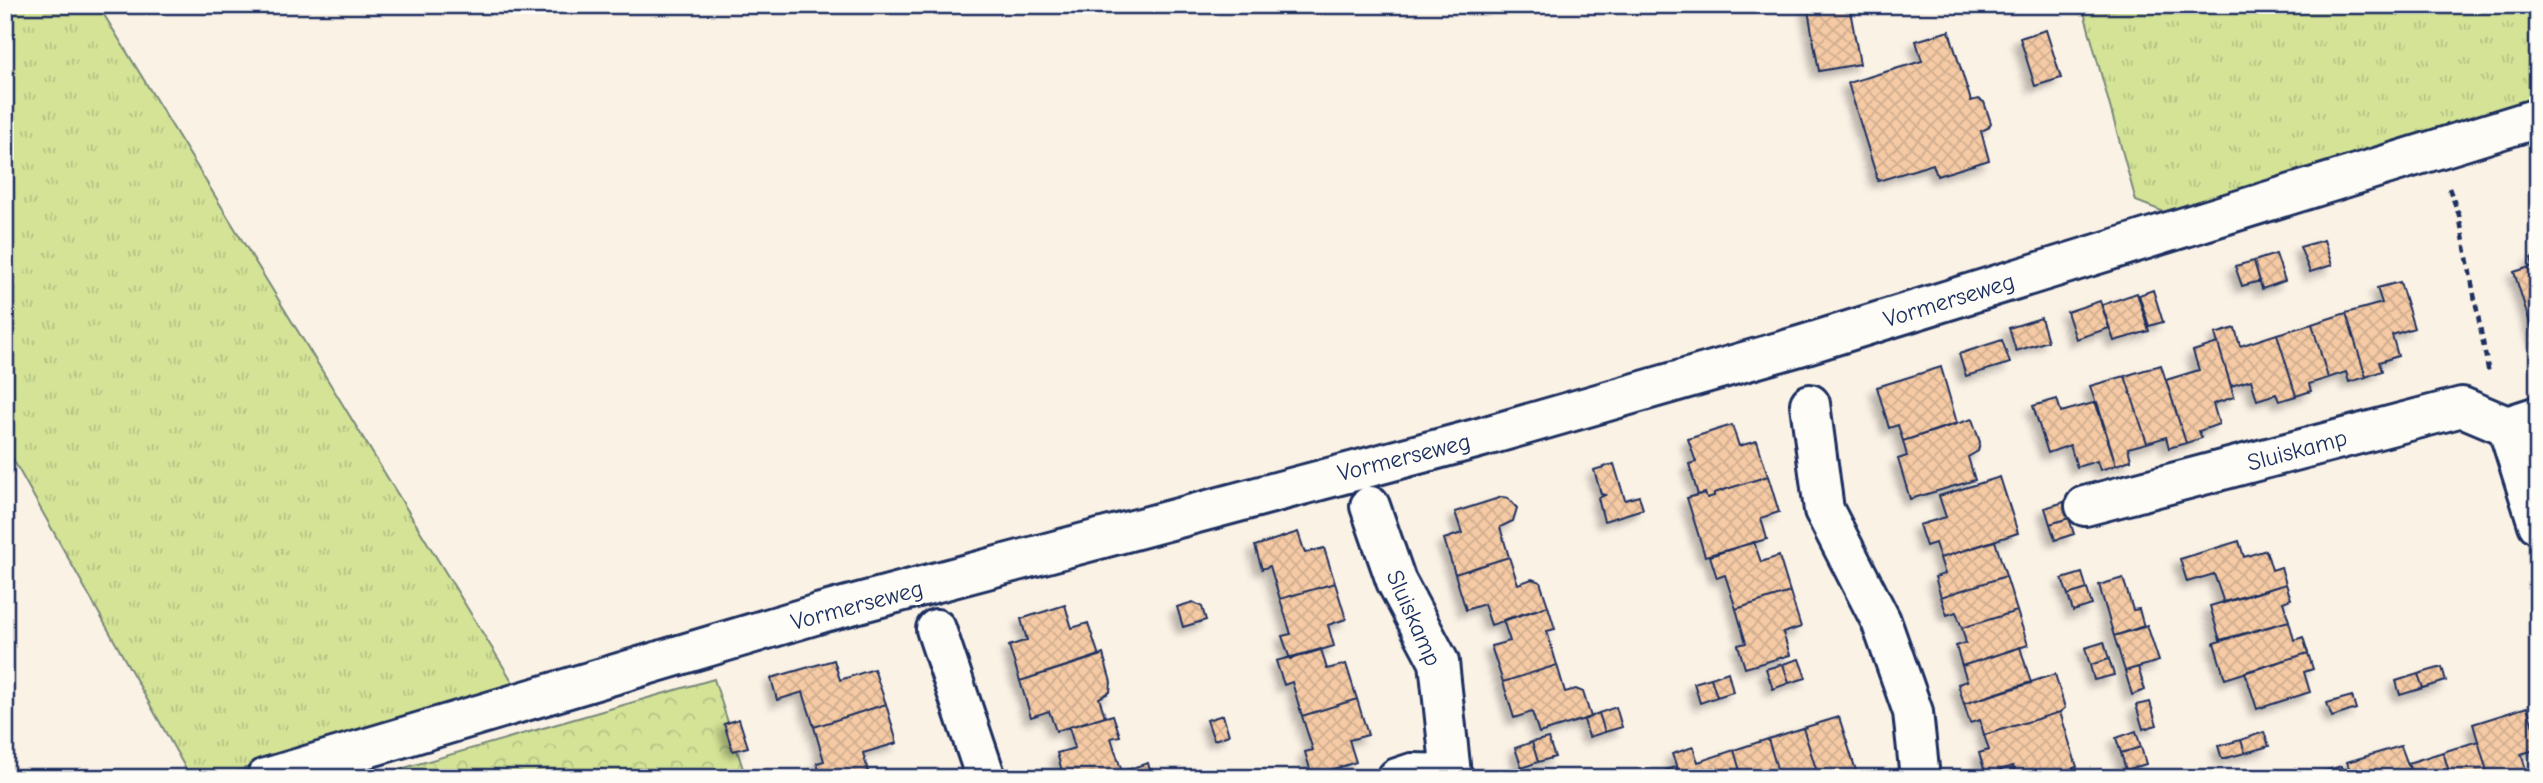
<svg xmlns="http://www.w3.org/2000/svg" width="2543" height="783" font-family="'Comic Neue',sans-serif">
<style>
.grass{fill:url(#grass-tufts);stroke:#78897a;stroke-width:2}
.forest{fill:url(#forest-crowns);stroke:#78897a;stroke-width:2}
.building{fill:url(#building-cross-hatch);stroke:#1b2f5e;stroke-width:2;filter:url(#shadow)}
.lines{fill:none;stroke-linecap:round;stroke-linejoin:round}
.minor-casing{stroke:#1b2f5e;stroke-width:44}
.path{stroke:#1b2f5e;stroke-width:4.5;stroke-dasharray:7 5;stroke-linecap:butt}
.minor{stroke:#fdfcf7;stroke-width:38}
.labels{text-anchor:middle;stroke-width:7;stroke-linejoin:round;paint-order:stroke}
.street-label{font-size:24px;fill:#1b2f5e;stroke:#fdfcf7}
</style>
<defs>
<pattern id="grass-tufts" width="24" height="20" patternUnits="userSpaceOnUse" patternTransform="scale(1.75)"><rect width="24" height="20" fill="#d4e396"/><path d="M3 7l-1-3M5 7V3M7 7l1-3M15 17l-1-3M17 17v-4M19 17l1-3" fill="none" stroke="#b5c384"/></pattern>
<pattern id="forest-crowns" width="20" height="18" patternUnits="userSpaceOnUse" patternTransform="scale(1.75)"><rect width="20" height="18" fill="#d4e396"/><path d="M2 6a3 3 0 1 1 6 0M12 15a3 3 0 1 1 6 0" fill="none" stroke="#b5c384"/></pattern>
<pattern id="building-cross-hatch" width="8" height="8" patternUnits="userSpaceOnUse" patternTransform="scale(1.75)"><rect width="8" height="8" fill="#f5caa4"/><path d="M0 0l8 8M0 8l8-8" fill="none" stroke="#d1ae90"/></pattern>
<filter id="shadow"><feDropShadow dx="-6" dy="6" stdDeviation="3.5" flood-color="#0004"/></filter>
</defs>
<rect width="100%" height="100%" fill="#fbf2e6"/>
<filter id="ink" filterUnits="userSpaceOnUse"><feTurbulence type="fractalNoise" baseFrequency=".0143" numOctaves="2"/><feDisplacementMap in="SourceGraphic" scale="14" xChannelSelector="R" yChannelSelector="G"/><feConvolveMatrix kernelMatrix="1 2 1 2 8 2 1 2 1" color-interpolation-filters="sRGB"/></filter>
<g filter="url(#ink)">
<!-- grass -->
<path class="grass" d="M5,5h93l419,684 -304,89h-22l-186,-333z
M2082,5h456v101l-366,109 -36,-14z"/>
<!-- forest -->
<path class="forest" d="M714,679l32,99h-377z"/>
<!-- building -->
<path class="building" d="M1807,5h42l11,59 -41,7z
M2046,30l15,48 -26,8 -15,-48z
M1949,31l22,70 7,-2 6,3 7,21 -3,5 -7,3 8,29 -52,16 -4,-12 -55,17 -30,-98 74,-22 -6,-20z
M2324,240l8,25 -22,7 -10,-25z
M2276,254l9,27 -23,8 -8,-28z
M2538,256v86h-2l-22,-70 19,-6 -2,-8z
M2254,261l6,20 -18,5 -7,-20z
M2400,282l14,46 -22,7 6,21 -19,6 3,9 -16,6 -20,-64 36,-10 -5,-15z
M2153,290l10,32 -14,4 -10,-31z
M2137,293l12,38 -35,10 -12,-36z
M2100,301l9,27 -33,11 -9,-27z
M2346,313l20,64 -17,5 -3,-10 -18,6 -16,-54z
M2041,318l7,23 -32,10 -7,-23z
M2312,324l16,54 -19,6 2,7 -15,5 -19,-62z
M2235,328l5,18 37,-12 19,62 -17,5 -3,-7 -19,6 -6,-20 -20,6 -16,-52z
M2002,340l8,23 -44,13 -7,-22z
M2218,343l16,54 -21,7 6,20 -20,7 3,7 -16,5 -20,-63 33,-10 -6,-19z
M2161,365l25,78 -17,5 -3,-11 -19,6 -22,-67z
M1941,367l16,56 -54,18 -5,-16 -9,3 -12,-41z
M2125,376l22,67 -19,5 3,12 -15,5 -26,-79z
M2057,399l4,13 36,-10 19,63 -16,5 -3,-9 -20,6 -7,-22 -22,8 -15,-47z
M1972,419l8,23 -2,9 -10,6 7,23 -65,19 -12,-40 9,-3 -4,-15z
M1732,425l7,21 18,-5 11,35 -54,17v3l-7,2 -2,-5 -7,2 -9,-31 7,-2 -8,-23z
M1614,464l11,36 14,-4 4,13 -39,12 -6,-23 7,-3 -4,-1 -7,-24z
M1768,476l11,36 -18,6 6,21 -62,17 -18,-58 18,-5 2,5 7,-2v-3z
M2000,477l18,56 -78,25 -5,-15 -9,3 -7,-21 27,-8 -7,-21z
M1502,497l6,1 9,10 -4,13 -13,6 9,30 -54,17 -11,-35 18,-6 -7,-21z
M2064,502l5,16 -19,6 -5,-16z
M2069,518l5,16 -19,6 -5,-16z
M1298,532l7,21 19,-5 11,35 -55,16 -10,-33 -8,3 -7,-23z
M1995,541l11,35 -65,21 -6,-20 10,-3 -5,-16z
M2239,541l5,16 22,-7 6,20 9,-3 5,17 -62,19 -10,-29 -27,8 -7,-23z
M1754,542l7,20 18,-6 11,36 -54,17 -11,-34 -8,3 -7,-22z
M1509,557l9,27 14,-5 8,3 8,24 -57,19 -7,-21 -18,6 -11,-36z
M2082,573l5,16 -19,6 -6,-16z
M2006,576l11,35 -55,17 -6,-16 -9,3 -6,-18z
M2123,578l10,32 6,-1 5,18 -30,9 -15,-51z
M1335,583l11,36 -18,6 6,21 -44,13 -8,-23 9,-2 -11,-35z
M2286,584l5,15 -8,3 6,19 -69,19 -10,-34z
M2087,589l5,16 -19,6 -5,-16z
M1790,592l11,35 -18,6 7,22 -45,13 -7,-23 8,-2 -10,-34z
M1193,602l9,5 4,13 -23,7 -6,-20z
M1065,605l7,23 16,-5 11,33 -79,25 -11,-35 18,-6 -6,-21z
M1548,606l7,23 -8,2 10,34 -54,17 -12,-36 19,-5 -7,-21z
M2017,611l11,34 -66,21 -6,-20 10,-3 -4,-15z
M2289,621l5,19 9,-3 5,16 -83,26 -11,-36z
M2147,625l12,36 -34,10 -11,-35z
M2104,642l5,17 -19,6 -5,-17z
M2020,647l11,36 -67,21 -6,-20 9,-3 -5,-15z
M1321,649l6,20 19,-5 11,35 -55,17 -10,-34 -8,3 -8,-24z
M2308,653l5,16 -9,3 6,20 -53,17 -12,-37z
M1103,654l8,28 -1,10 -11,6 6,18 -49,15 -7,-20 -18,6 -11,-36z
M1799,659l7,19 -17,5 -6,-19z
M2109,659l5,16 -20,5 -4,-15z
M834,660l6,20 34,-11 12,35 -72,23 -11,-35 -26,8 -6,-22z
M1783,664l6,19 -16,6 -7,-20z
M1557,665l8,27 11,-3 7,3 8,25 -52,16 -7,-21 -18,6 -11,-36z
M2138,667l7,23 -13,5 -7,-24z
M2442,667l4,14 -23,7 -5,-14z
M1728,672l5,20 -16,5 -6,-19z
M2055,674l10,34 -5,4 -76,23 -4,-15 -10,3 -6,-19z
M2418,674l5,14 -23,7 -4,-14z
M1711,678l6,19 -17,6 -6,-20z
M2352,696l4,13 -24,8 -5,-14z
M1357,699l11,36 -19,5 7,22 -44,14 -7,-24 8,-2 -11,-34z
M2150,702l7,23 -14,4 -7,-24z
M886,704l11,39 -34,10 5,18 -21,7h-37l10,-4 -3,-11 7,-2 -10,-34z
M1616,707l6,20 -17,5 -6,-19z
M2527,707l11,35v7l-17,5 8,24h-40l-16,-54z
M2060,712l17,55 -34,11h-27l-3,-12 -27,9 -7,-22 10,-3 -5,-15z
M1599,713l6,19 -16,5 -5,-17z
M1113,715l7,21 -9,2 11,34 -19,6h-39l-7,-25 18,-5 -6,-21z
M1223,715l6,20 -15,5 -7,-20z
M1839,717l18,57 -11,4h-27l-16,-50z
M739,719l9,28 -15,4 -9,-27z
M1803,728l16,50h-39l-12,-39z
M2136,731l5,16 -20,6 -5,-15z
M2264,732l5,14 -24,7 -4,-13z
M1548,738l7,19 -17,5 -6,-20z
M1768,739l12,39h-38l-8,-28z
M2241,740l4,13 -23,6 -4,-13z
M2478,741l11,37h-38l-8,-26z
M1532,742l6,20 -16,6 -7,-20z
M2401,746l12,32h-61l-5,-16z
M1693,747l5,15 36,-12 8,28h-61l-9,-24z
M2141,747l5,17 -20,6 -5,-17z
M2443,752l8,26h-38l-5,-15z
M1148,763l4,15h-49l19,-7z
M1677,766l4,12h-23l-2,-4z
M2341,766l4,12h-24l-2,-5z"/>
<g class="lines">
<defs>
<path id="minor" d="M1810,404l14,106 57,111 32,91 7,66
M2507,426l31,98
M1370,506l26,75 43,81 12,112 3,4
M2085,506l377,-99 45,19 31,-10
M936,629l50,149
M266,778l555,-165 658,-175 324,-93 735,-227
M1397,778l15,-5 39,1"/>
</defs>
<!-- minor casing -->
<use href="#minor" class="minor-casing"/>
<!-- path -->
<path class="path" d="M2449,188l10,27 30,159"/>
<!-- minor -->
<use href="#minor" class="minor"/>
</g>
</g>
<g class="labels">
<!-- street labels -->
<g class="street-label">
<text transform="translate(1949 300) rotate(-17)" y="8">Vormerseweg</text>
<text transform="translate(2297 450) rotate(-15)" y="8">Sluiskamp</text>
<text transform="translate(1404 457) rotate(-14)" y="8">Vormerseweg</text>
<text transform="translate(857 605) rotate(-15)" y="8">Vormerseweg</text>
<text transform="translate(1414 618) rotate(66)" y="8">Sluiskamp</text>
</g>
</g>
<!-- margin -->
<rect width="2543" height="783" fill="none" stroke="#fdfcf7" stroke-width="28"/>
<rect x="14" y="14" width="2515" height="755" fill="none" stroke="#1b2f5e" stroke-width="2.5" filter="url(#ink)"/>
</svg>
